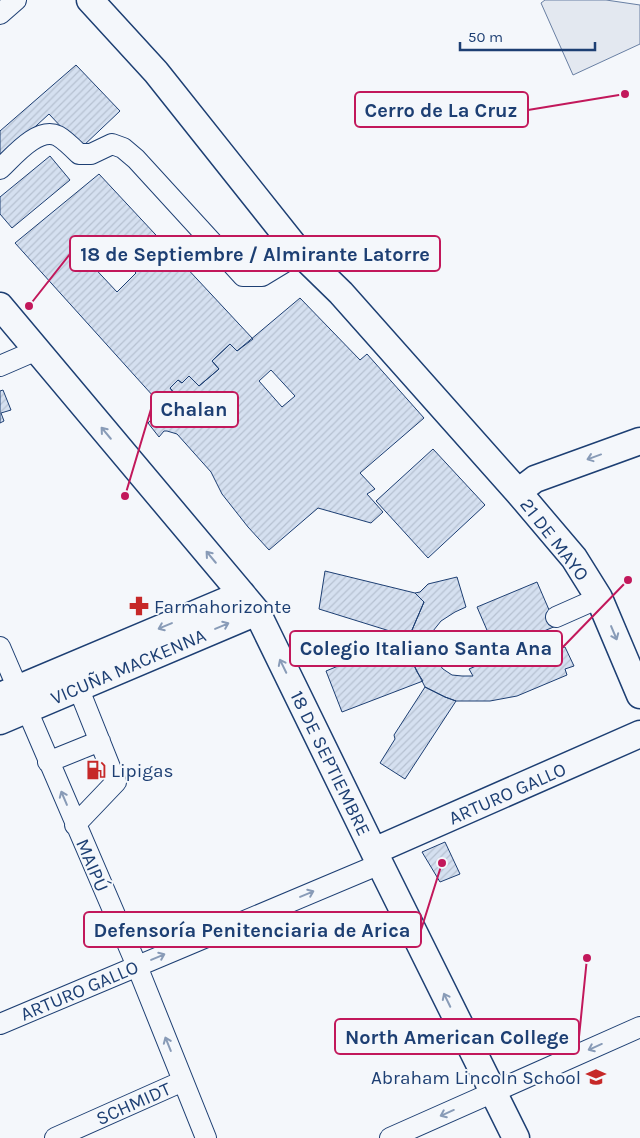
<svg xmlns="http://www.w3.org/2000/svg" width="640" height="1138" font-family="Karla,sans-serif">
<style>
.parking{fill:#e3e8f0;stroke:#687fa3}
.building{fill:url(#building-hatch);stroke:#1d3f73;fill-rule:evenodd}
.lines{fill:none;stroke-linecap:round;stroke-linejoin:round}
.minor-casing{stroke:#1d3f73;stroke-width:22}
.major-casing{stroke:#1d3f73;stroke-width:29}
.minor{stroke:#f4f7fb;stroke-width:20}
.major{stroke:#f4f7fb;stroke-width:26}
.oneway{stroke:#889bb7}
.labels{text-anchor:middle;stroke-width:4;stroke-linejoin:round;paint-order:stroke}
.street-label{font-size:19px;fill:#1d3f73;stroke:#f4f7fb}
.poi-label{font-size:19px;fill:#1d3f73;stroke:#f4f7fb;text-anchor:start}
.leader{fill:none;stroke:#c2185b;stroke-width:2}
.callout-dot{fill:#c2185b;stroke:#f4f7fb;stroke-width:2}
.callout{fill:#f4f7fb;stroke:#c2185b;stroke-width:2}
.callout-label{font-size:20px;text-anchor:middle;font-weight:bold;fill:#1d3f73}
</style>
<defs>
<pattern id="building-hatch" width="6" height="6" patternUnits="userSpaceOnUse" patternTransform="scale(1.25)"><rect width="6" height="6" fill="#d5e0f0"/><path d="M-1 1l2-2M0 6l6-6M5 7l2-2" fill="none" stroke="#b6c1d1"/></pattern>
</defs>
<rect width="100%" height="100%" fill="#f4f7fb"/>
<!-- parking -->
<path class="parking" d="M545,0h61l34,5v39l-67,31 -32,-72z"/>
<!-- building -->
<path class="building" d="M76,65l44,46 -39,37 -32,-34 -49,45v-28z
M50,156l20,24 -58,48 -12,-14v-17z
M99,174l154,165 -16,12 -7,-7 -18,17 7,8 -20,17 -10,-10 -7,7 -4,-3 -8,8 4,5 -10,8 2,3 -3,3 -148,-164zM107,242l29,31 -19,19 -30,-32z
M300,298l60,62 7,-6 57,64 -64,55 15,16 -8,5 16,18 -12,11 -53,-15 -49,42 -21,-23 -26,-33 -11,-22 -34,-38 -10,-3h-3l-5,6 -11,-14 18,-19 -2,-3 10,-8 -4,-5 8,-8 4,3 7,-7 10,10 20,-17 -7,-8 18,-17 7,7zM271,370l24,26 -13,11 -23,-26z
M3,390l8,20 -10,3 3,8 -4,2v-32z
M433,449l52,56 -57,53 -52,-57z
M325,571l90,22 9,9 -15,35 -90,-28z
M457,577l9,30 -11,5 -14,9 -8,10 -3,12 8,1 2,11 -6,3 9,11 9,6 10,1h11l-4,-7 23,-10 4,6 20,-7 9,-1 40,-10 9,19 -9,3 2,6 -50,21 -27,5h-34l-11,-4 -20,-10 -14,-28 -2,-22 15,-35 -9,-9 5,-1 8,-8z
M537,582l19,44 -60,25 -19,-44z
M409,637l2,22 6,13 6,9 -81,31 -16,-41z
M425,687l20,10 11,4 -51,78 -25,-16 15,-24 -1,-4z
M445,842l15,32 -20,8 -18,-30z"/>
<g class="lines">
<defs>
<path id="minor" d="M0,14l16,-14
M0,169c13,-12 38,-43 58,-33 7,4 16,13 21,18h12l21,-10 11,4 13,11 107,117h19l38,-23
M0,366l37,-16
M556,617l43,-19
M0,647l137,319 69,172
M48,762l52,-21
M75,825l41,-43 -38,-95
M0,1024l380,-160
M55,1138l128,-57
M390,1138l250,-111"/>
<path id="major" d="M90,0l66,72 144,181 41,40 177,199 56,66 25,40 41,97
M0,306l257,306 123,252 136,274
M518,492l17,-13 105,-38
M0,696l242,-102
M0,721l257,-109
M374,851l266,-117"/>
</defs>
<!-- minor casing -->
<use href="#minor" class="minor-casing"/>
<!-- major casing -->
<use href="#major" class="major-casing"/>
<!-- minor -->
<use href="#minor" class="minor"/>
<!-- major -->
<use href="#major" class="major"/>
</g>
<!-- one-way arrows -->
<defs><path id="oneway-shaft" d="M-6 0H5M1.5-3L5.5 0L1.5 3" fill="none" stroke-width="1.6" stroke-linecap="round" stroke-linejoin="round" transform="scale(1.25)"/></defs>
<g class="oneway">
<use href="#oneway-shaft" transform="translate(106 433) rotate(-130)"/>
<use href="#oneway-shaft" transform="translate(594 457) rotate(160)"/>
<use href="#oneway-shaft" transform="translate(211 557) rotate(-130)"/>
<use href="#oneway-shaft" transform="translate(165 626) rotate(157)"/>
<use href="#oneway-shaft" transform="translate(222 626) rotate(-23)"/>
<use href="#oneway-shaft" transform="translate(614 633) rotate(67)"/>
<use href="#oneway-shaft" transform="translate(283 666) rotate(-116)"/>
<use href="#oneway-shaft" transform="translate(64 798) rotate(-113)"/>
<use href="#oneway-shaft" transform="translate(307 894) rotate(-23)"/>
<use href="#oneway-shaft" transform="translate(158 957) rotate(-23)"/>
<use href="#oneway-shaft" transform="translate(447 1000) rotate(-116)"/>
<use href="#oneway-shaft" transform="translate(168 1044) rotate(-112)"/>
<use href="#oneway-shaft" transform="translate(595 1047) rotate(156)"/>
<use href="#oneway-shaft" transform="translate(447 1113) rotate(156)"/>
</g>
<!-- icons -->
<defs>
<symbol id="pharmacy-bare" viewBox="-9 -9 18 18"><path d="M-2-6h4v4h4v4h-4v4h-4v-4h-4v-4h4Z" fill="#c62828" stroke="#f4f7fb" stroke-width="2.5" paint-order="stroke"/></symbol>
<symbol id="fuel-bare" viewBox="-9 -9 18 18"><path d="M-5.5-6h7V0h2V4h1.3V-2.5L3-4.5l.8-.8L6-3V5H2.5V1h-1V6h-7ZM-4.2-4.7v3.2H.2V-4.7Z" fill="#c62828" stroke="#f4f7fb" stroke-width="2.5" paint-order="stroke"/></symbol>
<symbol id="school-bare" viewBox="-9 -9 18 18"><path d="M0-5L7-2L0 1L-7-2ZM-4 1L0 2.5L4 1V4Q0 6-4 4Z" fill="#c62828" stroke="#f4f7fb" stroke-width="2.5" paint-order="stroke"/></symbol>
</defs>
<g fill-rule="evenodd">
<use href="#pharmacy-bare" x="125" y="592" width="28" height="28"/>
<use href="#fuel-bare" x="82" y="756" width="28" height="28"/>
<use href="#school-bare" x="582" y="1063" width="28" height="28"/>
</g>
<g class="labels">
<!-- street labels -->
<g class="street-label">
<text transform="translate(555 539) rotate(52)" y="7">21 DE MAYO</text>
<text transform="translate(128 666) rotate(-23)" y="7">VICUÑA MACKENNA</text>
<text transform="translate(331 763) rotate(64)" y="7">18 DE SEPTIEMBRE</text>
<text transform="translate(507 793) rotate(-24)" y="7">ARTURO GALLO</text>
<text transform="translate(93 865) rotate(67)" y="7">MAIPÚ</text>
<text transform="translate(79 990) rotate(-23)" y="7">ARTURO GALLO</text>
<text transform="translate(133 1103) rotate(-24)" y="7">SCHMIDT</text>
</g>
<!-- poi labels -->
<g class="poi-label">
<text x="154" y="613">Farmahorizonte</text>
<text x="111" y="777">Lipigas</text>
<text x="581" y="1084" text-anchor="end">Abraham Lincoln School</text>
</g>
</g>
<!-- callouts -->
<path class="leader" d="M625 94L528 110M29 306L70 254M125 496L151 409M628 580L562 648M442 863L421 930M587 958L579 1037"/>
<g class="callout-dot">
<circle cx="625" cy="94" r="5"/>
<circle cx="29" cy="306" r="5"/>
<circle cx="125" cy="496" r="5"/>
<circle cx="628" cy="580" r="5"/>
<circle cx="442" cy="863" r="5"/>
<circle cx="587" cy="958" r="5"/>
</g>
<g class="callout">
<rect x="355" y="92" width="173" height="35" rx="5"/>
<rect x="70" y="236" width="370" height="35" rx="5"/>
<rect x="151" y="392" width="87" height="35" rx="5"/>
<rect x="290" y="631" width="272" height="35" rx="5"/>
<rect x="84" y="912" width="337" height="35" rx="5"/>
<rect x="335" y="1019" width="244" height="35" rx="5"/>
</g>
<g class="callout-label">
<text x="441" y="117">Cerro de La Cruz</text>
<text x="255" y="261">18 de Septiembre / Almirante Latorre</text>
<text x="194" y="416">Chalan</text>
<text x="426" y="655">Colegio Italiano Santa Ana</text>
<text x="252" y="937">Defensoría Penitenciaria de Arica</text>
<text x="457" y="1044">North American College</text>
</g>
<!-- scale -->
<path d="M460 42v8h135v-8" fill="none" stroke="#1d3f73" stroke-width="2.5"/>
<text x="468" y="42" font-size="15" fill="#1d3f73" stroke="#f4f7fb" stroke-width="4" paint-order="stroke">50 m</text>
</svg>
